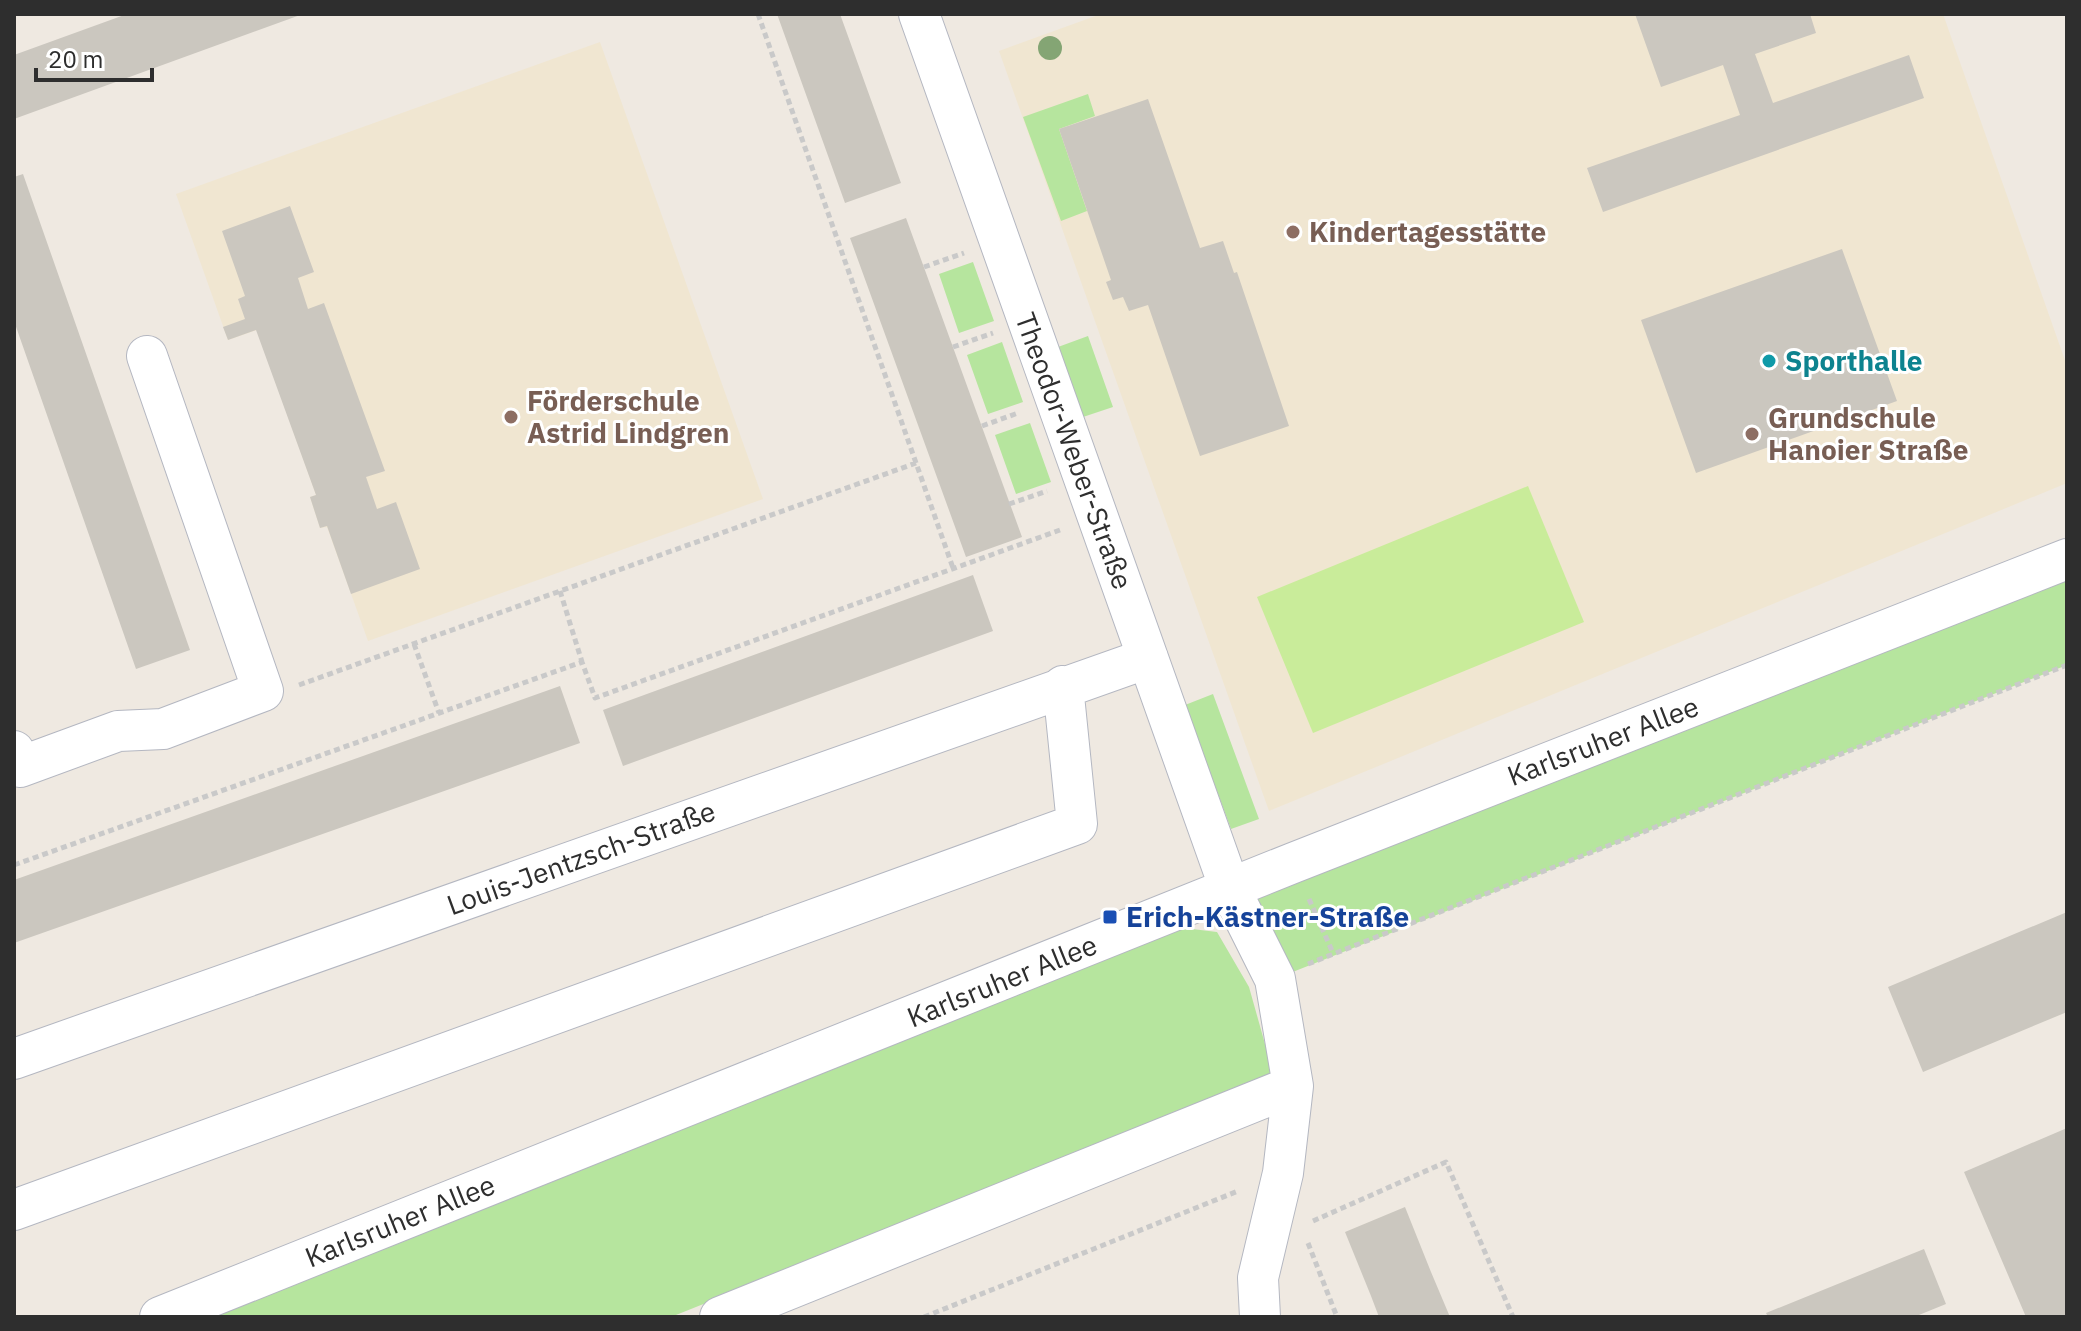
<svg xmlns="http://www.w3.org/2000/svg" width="2081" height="1331" font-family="'IBM Plex Sans',sans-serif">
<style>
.education{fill:#f0e6d1}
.green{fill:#b6e59e}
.pitch{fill:#c9ec9a}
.building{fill:#cbc7bf}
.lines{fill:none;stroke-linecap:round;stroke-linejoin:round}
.minor-casing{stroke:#b4b7c1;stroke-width:42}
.path{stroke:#c9c9c9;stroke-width:5;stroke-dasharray:6 4;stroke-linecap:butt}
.minor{stroke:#fff;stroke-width:40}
.tree{fill:#84a574}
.education-dot{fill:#8d6e63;stroke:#fff;stroke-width:3}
.culture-dot{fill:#0f9aa8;stroke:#fff;stroke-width:3}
.transit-dot{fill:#1a4fb4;stroke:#fff;stroke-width:3}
.labels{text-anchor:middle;stroke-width:6;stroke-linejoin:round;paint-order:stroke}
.education-label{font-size:28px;font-weight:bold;fill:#785e54;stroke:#fff;text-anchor:start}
.culture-label{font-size:28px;font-weight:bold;fill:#0d838f;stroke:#fff;text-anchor:start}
.street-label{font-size:28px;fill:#2e2e2e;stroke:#fff}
.transit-label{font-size:28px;font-weight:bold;fill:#164399;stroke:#fff;text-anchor:start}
</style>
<rect width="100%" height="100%" fill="#efe9e1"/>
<!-- education -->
<path class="education" d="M1101,14h842l124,352v117l-798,328 -270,-760z
M600,42l163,457 -395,142 -41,-114 -7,1 -10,-31 6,-2 -59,-165 -29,10 -52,-146z"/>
<!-- green -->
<path class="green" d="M1088,94l7,22 -36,13 28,82 -26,10 -38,-104z
M973,262l21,59 -35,12 -20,-59z
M1088,336l25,71 -30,10 -25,-70z
M1002,342l21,60 -35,12 -21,-59z
M1030,423l21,59 -35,12 -21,-59z
M2067,559v106l-792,314 -22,-99z
M1213,694l46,125 -28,10 -46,-124z
M1184,928l33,4 32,55 25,89 -603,241h-457z"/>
<!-- pitch -->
<path class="pitch" d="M1528,486l56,136 -271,111 -56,-136z"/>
<!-- building -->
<path class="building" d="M127,14h176l-289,105v-64z
M777,14h63l61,169 -56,20z
M1635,14h175l6,19 -61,21 18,49 136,-48 15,43 -321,114 -16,-44 153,-53 -17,-50 -62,22z
M1148,99l52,149 23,-7 11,32 3,-1 52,154 -89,30 -52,-151 -19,6 -6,-14 -10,3 -7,-18 5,-2 -52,-151z
M23,174l167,476 -54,19 -122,-348v-144z
M290,206l24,66 -16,6 10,31 16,-6 61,168 -19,6 11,32 19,-7 24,67 -69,25 -24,-68 -7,2 -10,-31 6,-2 -60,-165 -28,10 -5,-13 22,-8 -7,-20 7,-3 -23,-65z
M906,218l116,319 -56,20 -116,-319z
M1842,249l55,152 -201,72 -55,-153z
M973,575l20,56 -370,135 -20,-56z
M560,686l20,57 -566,200v-63z
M2067,912v100l-144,60 -35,-85z
M2067,1128v189h-41l-62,-145z
M1405,1207l26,65 19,45h-71l-8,-21 -26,-64z
M1924,1249l22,55 -32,13h-146l-2,-4z"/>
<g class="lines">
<defs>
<path id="minor" d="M919,14l311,875 45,90 18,107 -10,87 -25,105 2,39
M14,751l6,16 98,-36 45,-2 100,-38 -116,-335
M14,1059l1134,-401
M14,1210l1063,-386 -14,-138
M160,1317l1133,-454 774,-304
M720,1317l573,-231"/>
</defs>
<!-- minor casing -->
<use href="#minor" class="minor-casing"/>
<!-- path -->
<path class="path" d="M758,14l195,554
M924,267l40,-14
M953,347l40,-14
M982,426l36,-13
M1009,504l38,-13
M560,591l22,71
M414,644l25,69
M299,685l617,-222
M14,865l568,-203 13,36 465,-168
M1309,899l24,54
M1308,964l759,-299
M1313,1221l133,-59 67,155
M1308,1243l29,74
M924,1317l314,-126"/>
<!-- minor -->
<use href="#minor" class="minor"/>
</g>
<!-- trees -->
<circle class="tree" cx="1050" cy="48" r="12"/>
<!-- markers -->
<g class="education-dot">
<circle cx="1293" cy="232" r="8"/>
<circle cx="511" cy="417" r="8"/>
<circle cx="1752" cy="434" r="8"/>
</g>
<circle class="culture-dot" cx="1769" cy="361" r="8"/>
<rect class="transit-dot" x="1102" y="909" width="16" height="16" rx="4"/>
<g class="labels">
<!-- education labels -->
<g class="education-label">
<text x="1309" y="242">Kindertagesstätte</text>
<text x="527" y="411">Förderschule<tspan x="527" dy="32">Astrid Lindgren</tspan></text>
<text x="1768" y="428">Grundschule<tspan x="1768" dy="32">Hanoier Straße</tspan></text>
</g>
<!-- culture labels -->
<g class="culture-label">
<text x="1785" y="371">Sporthalle</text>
</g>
<!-- street labels -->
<g class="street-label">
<text transform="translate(1074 451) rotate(70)" y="10">Theodor-Weber-Straße</text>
<text transform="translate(1603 741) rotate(-21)" y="10">Karlsruher Allee</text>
<text transform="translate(581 858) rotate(-20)" y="10">Louis-Jentzsch-Straße</text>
<text transform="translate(1002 981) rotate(-22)" y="10">Karlsruher Allee</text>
<text transform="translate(400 1221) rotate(-22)" y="10">Karlsruher Allee</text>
</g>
<!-- transit labels -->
<g class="transit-label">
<text x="1126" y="927">Erich-Kästner-Straße</text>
</g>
</g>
<!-- border -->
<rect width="2081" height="1331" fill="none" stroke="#2e2e2e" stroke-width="32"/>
<!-- scale -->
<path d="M36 68v12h116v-12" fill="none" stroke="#2e2e2e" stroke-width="4"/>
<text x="48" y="68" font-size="24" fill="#2e2e2e" stroke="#ffffff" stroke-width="6" paint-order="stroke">20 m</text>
</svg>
